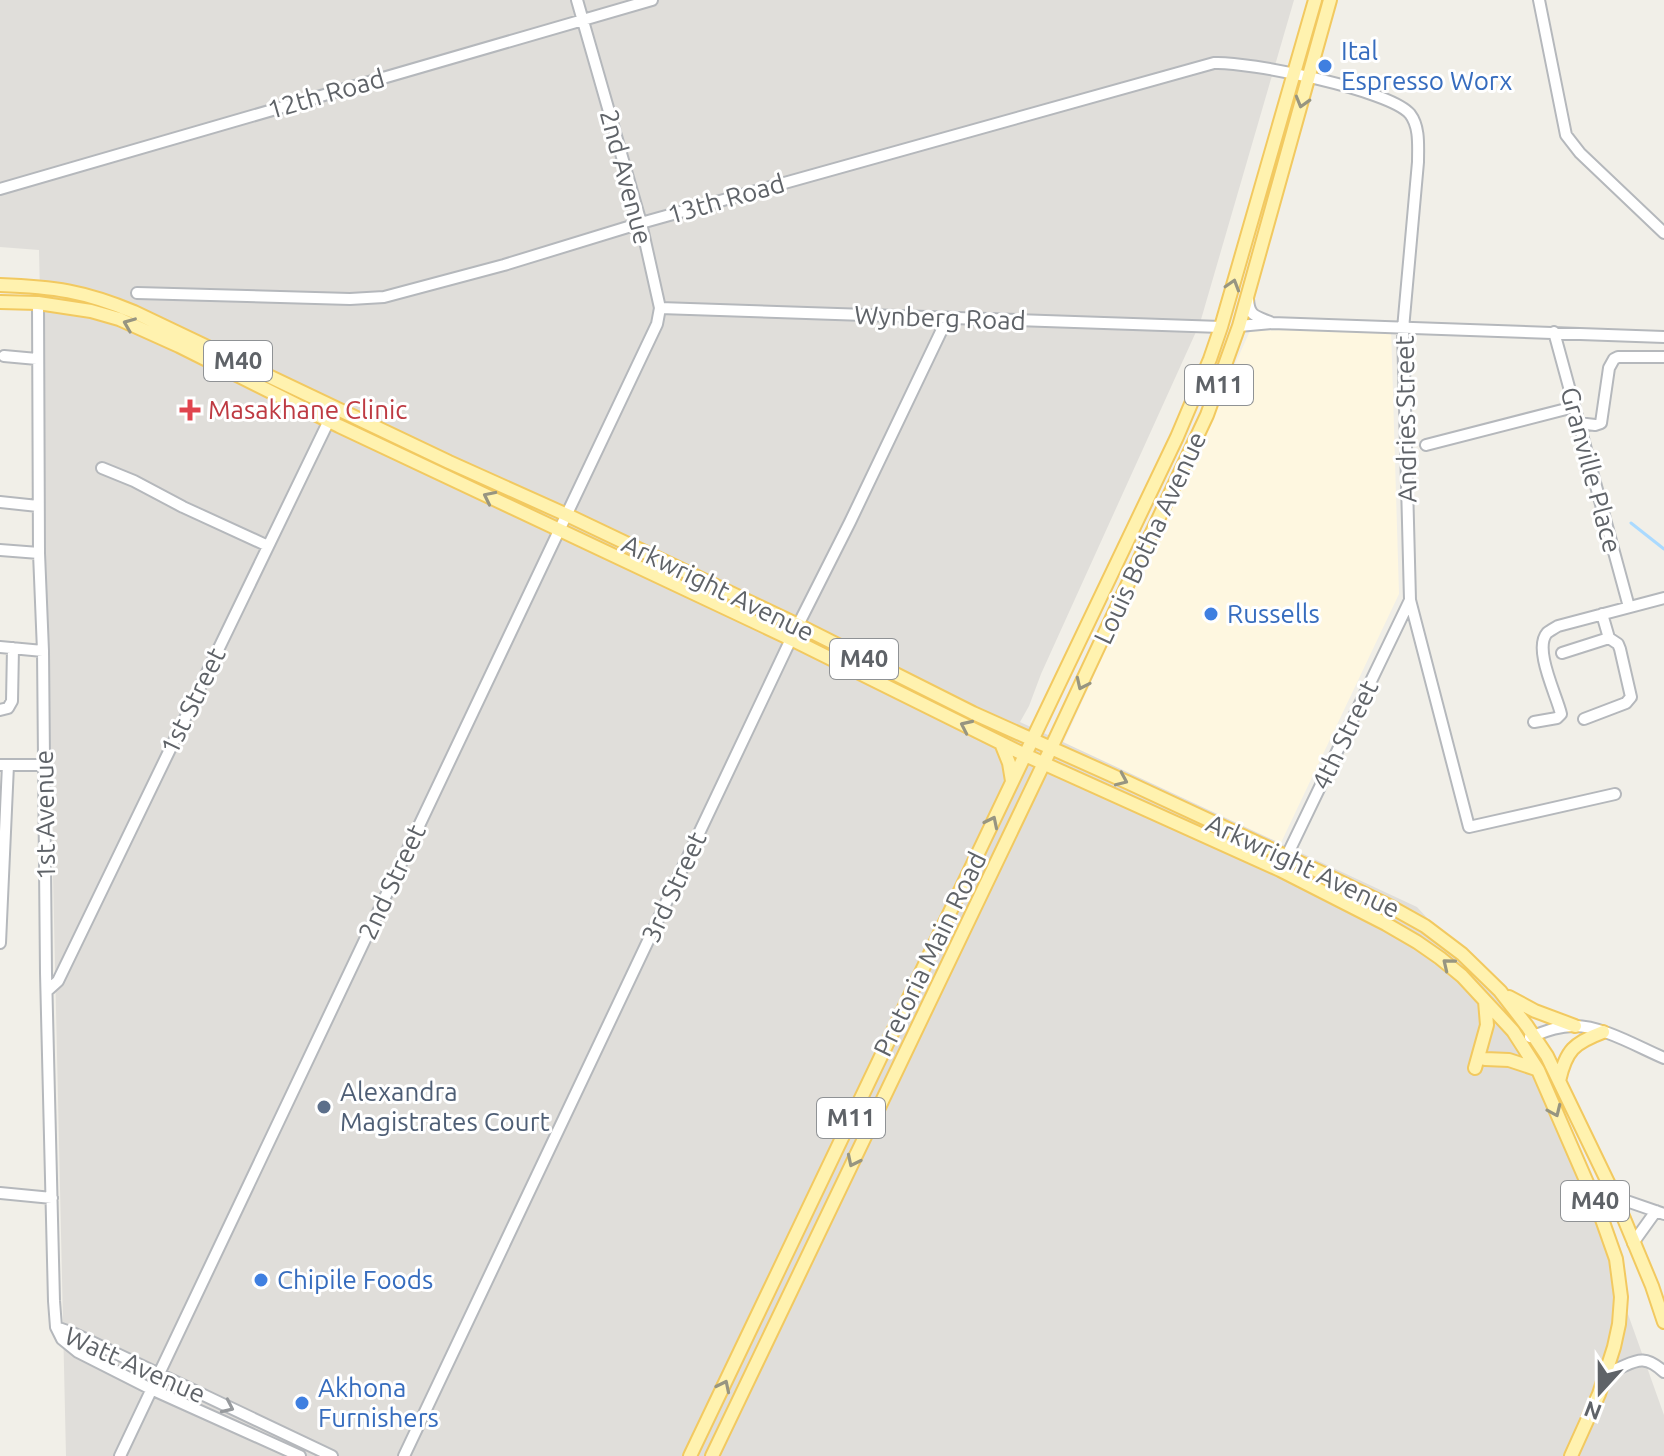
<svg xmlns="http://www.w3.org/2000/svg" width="1664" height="1456" font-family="Ubuntu,sans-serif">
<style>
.commercial{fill:#fef7e0}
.industrial{fill:#e0deda}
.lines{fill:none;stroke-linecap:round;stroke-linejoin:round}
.stream{stroke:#aadaff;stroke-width:3}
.minor-casing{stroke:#b5b8bc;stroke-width:14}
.major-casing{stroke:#f2c960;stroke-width:16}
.minor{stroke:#fff;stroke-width:10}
.major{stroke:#fff2af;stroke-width:12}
.oneway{stroke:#979581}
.oneway2{stroke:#979a9d}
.shop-dot{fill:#3f7fe0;stroke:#fff;stroke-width:3}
.health-dot{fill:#e0444e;stroke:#fff;stroke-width:3}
.service-dot{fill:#5c6f8a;stroke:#fff;stroke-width:3}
.labels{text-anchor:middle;stroke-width:6;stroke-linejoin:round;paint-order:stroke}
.shield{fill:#fff;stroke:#8f9295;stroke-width:2}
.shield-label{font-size:24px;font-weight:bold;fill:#5f6368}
.shop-label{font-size:26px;fill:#366cbe;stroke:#fff;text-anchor:start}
.street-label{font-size:26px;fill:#5f6368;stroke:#fff}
.health-label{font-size:26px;fill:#be3a42;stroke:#fff;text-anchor:start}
.service-label{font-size:26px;fill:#4e5e75;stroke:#fff;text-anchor:start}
</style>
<rect width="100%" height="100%" fill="#f1efe8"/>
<!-- commercial -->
<path class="commercial" d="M1391,327l8,267 -121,255 -215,-105 187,-413z"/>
<!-- industrial -->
<path class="industrial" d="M0,0h1294l-94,323 -159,351 -12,32 -9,16 397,185 107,116 140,392v41h-1598l-27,-1206 -39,-3z"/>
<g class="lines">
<!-- stream -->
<path class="stream" d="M1631,523l33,26"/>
<defs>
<path id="minor" d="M1539,0l27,135 14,18 84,80
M0,189l652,-189
M137,293l213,6 34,-2 120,-32 137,-42 573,-160c33,-2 176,27 196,51 10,13 8,32 8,48l-15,167 7,271 59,227 146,-33
M1248,299c1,17 7,17 22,23
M38,303l1,250 4,98 3,322 8,328 2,26 6,12 16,13 73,37 149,67
M660,308l561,19
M1239,326l33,-3 392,14
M1554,332l75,275
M4,356l33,3
M1578,423l17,2 6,-2 8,-55 5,-9 4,-2h46
M1426,445l148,-38
M102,468l32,13 49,26 85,39
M0,502l38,4
M0,550l39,3
M0,647l43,4
M1562,653l47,-15
M0,710l8,-2 4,-7 1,-53
M1584,719l42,-16 5,-6 -11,-48 -2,-5 -9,-6 -7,-24
M1534,722l23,-4 4,-4c-4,-18 -28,-65 -14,-81 1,-1 9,-6 11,-7l106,-28
M0,765h44
M1280,870l130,-270
M0,943l8,-178
M48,990l10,-9 277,-573
M1530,1037c14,-5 28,-11 43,-11 28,-1 65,21 91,32
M0,1193l52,5
M1615,1197l49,17
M1633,1243l23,-32
M56,1327l17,6 259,123
M1608,1372c25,-7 32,-22 56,0
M120,1456l537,-1132 3,-16 -19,-85 -64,-223
M404,1456l387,-817 59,-117 97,-203"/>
<path id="major" d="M0,285c54,2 84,6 134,27l315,150 118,53 231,110 175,88 156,70 193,90 69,34 34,19 37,28 38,37 27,35 20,30 68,141 37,89 12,36
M0,302l38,1 53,8 28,8 60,27 160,80 452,213 234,116 255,115 106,54 31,18 23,16 22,18 51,55 25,39 60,138 18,51 5,38 -2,27 -5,23 -15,47 -28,62
M1001,743l8,20 3,18
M1509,997l26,14 40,15
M1485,1059l24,1 27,9
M1475,1068l12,-43 -2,-24
M1559,1081c7,-31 15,-38 44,-49
M690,1456l487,-1019 33,-78 11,-32 94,-327
M712,1456l332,-693 163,-348 32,-89 91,-326"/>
</defs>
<!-- minor casing -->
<use href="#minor" class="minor-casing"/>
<!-- major casing -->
<use href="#major" class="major-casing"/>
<!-- minor -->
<use href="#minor" class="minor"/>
<!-- major -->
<use href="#major" class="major"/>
</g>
<!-- one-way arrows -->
<defs><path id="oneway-chevron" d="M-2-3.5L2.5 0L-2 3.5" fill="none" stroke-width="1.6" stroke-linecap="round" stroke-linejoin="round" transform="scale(2)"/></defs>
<g class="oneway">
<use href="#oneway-chevron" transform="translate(1302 102) rotate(106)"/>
<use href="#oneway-chevron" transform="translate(1233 285) rotate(-73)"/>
<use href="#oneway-chevron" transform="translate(129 324) rotate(-158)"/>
<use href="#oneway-chevron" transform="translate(489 497) rotate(-154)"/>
<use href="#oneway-chevron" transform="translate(1082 684) rotate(115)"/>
<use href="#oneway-chevron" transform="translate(966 726) rotate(-155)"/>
<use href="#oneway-chevron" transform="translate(1122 780) rotate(24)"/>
<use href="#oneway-chevron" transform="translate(992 822) rotate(-64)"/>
<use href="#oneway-chevron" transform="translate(1448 964) rotate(-141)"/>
<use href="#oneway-chevron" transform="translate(1555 1111) rotate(66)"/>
<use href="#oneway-chevron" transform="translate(853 1161) rotate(116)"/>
<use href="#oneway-chevron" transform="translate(724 1386) rotate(-64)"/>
</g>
<use class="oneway2" href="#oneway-chevron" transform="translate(228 1407) rotate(25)"/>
<!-- markers -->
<g class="shop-dot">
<circle cx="1325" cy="66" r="8"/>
<circle cx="1211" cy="614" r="8"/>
<circle cx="261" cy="1280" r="8"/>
<circle cx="302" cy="1403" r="8"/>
</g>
<path class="health-dot" d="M186 398h8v8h8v8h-8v8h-8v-8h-8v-8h8z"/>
<circle class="service-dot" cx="324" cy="1107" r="8"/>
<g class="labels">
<!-- shield labels -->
<g class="shield">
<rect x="204" y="341" width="68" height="40" rx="6"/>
<rect x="1185" y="365" width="68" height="40" rx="6"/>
<rect x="830" y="639" width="68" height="40" rx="6"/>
<rect x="817" y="1098" width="68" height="40" rx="6"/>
<rect x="1561" y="1181" width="68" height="40" rx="6"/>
</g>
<g class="shield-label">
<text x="238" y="369">M40</text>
<text x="1219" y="393">M11</text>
<text x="864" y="667">M40</text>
<text x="851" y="1126">M11</text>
<text x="1595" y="1209">M40</text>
</g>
<!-- shop labels -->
<g class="shop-label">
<text x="1341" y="60">Ital<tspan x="1341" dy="30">Espresso Worx</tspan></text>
<text x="1227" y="623">Russells</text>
<text x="277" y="1289">Chipile Foods</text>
<text x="318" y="1397">Akhona<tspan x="318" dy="30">Furnishers</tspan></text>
</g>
<!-- street labels -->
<g class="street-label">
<text transform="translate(326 94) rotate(-16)" y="9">12th Road</text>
<text transform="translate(626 177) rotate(75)" y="9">2nd Avenue</text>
<text transform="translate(726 199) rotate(-16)" y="9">13th Road</text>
<text transform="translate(940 318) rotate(2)" y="9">Wynberg Road</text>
<text transform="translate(1406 419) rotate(-91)" y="9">Andries Street</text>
<text transform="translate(1591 470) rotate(75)" y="9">Granville Place</text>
<text transform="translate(1150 538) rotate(-65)" y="9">Louis Botha Avenue</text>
<text transform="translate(718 588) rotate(26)" y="9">Arkwright Avenue</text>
<text transform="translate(193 701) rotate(-64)" y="9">1st Street</text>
<text transform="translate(1345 735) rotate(-64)" y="9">4th Street</text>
<text transform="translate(45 815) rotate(-91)" y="9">1st Avenue</text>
<text transform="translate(1303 866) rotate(25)" y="9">Arkwright Avenue</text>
<text transform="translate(392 882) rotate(-65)" y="9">2nd Street</text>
<text transform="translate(674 887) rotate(-65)" y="9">3rd Street</text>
<text transform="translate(930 954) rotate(-64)" y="9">Pretoria Main Road</text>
<text transform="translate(135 1365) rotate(24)" y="9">Watt Avenue</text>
</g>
<!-- health labels -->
<g class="health-label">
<text x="208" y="419">Masakhane Clinic</text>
</g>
<!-- service labels -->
<g class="service-label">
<text x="340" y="1101">Alexandra<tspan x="340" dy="30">Magistrates Court</tspan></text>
</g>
</g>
<!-- north arrow -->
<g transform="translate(1600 1392) rotate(201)" stroke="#ffffff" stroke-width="6" paint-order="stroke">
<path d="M0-6L14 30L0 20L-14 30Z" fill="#5f6368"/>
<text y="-12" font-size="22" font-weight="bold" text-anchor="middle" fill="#5f6368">N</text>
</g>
</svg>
